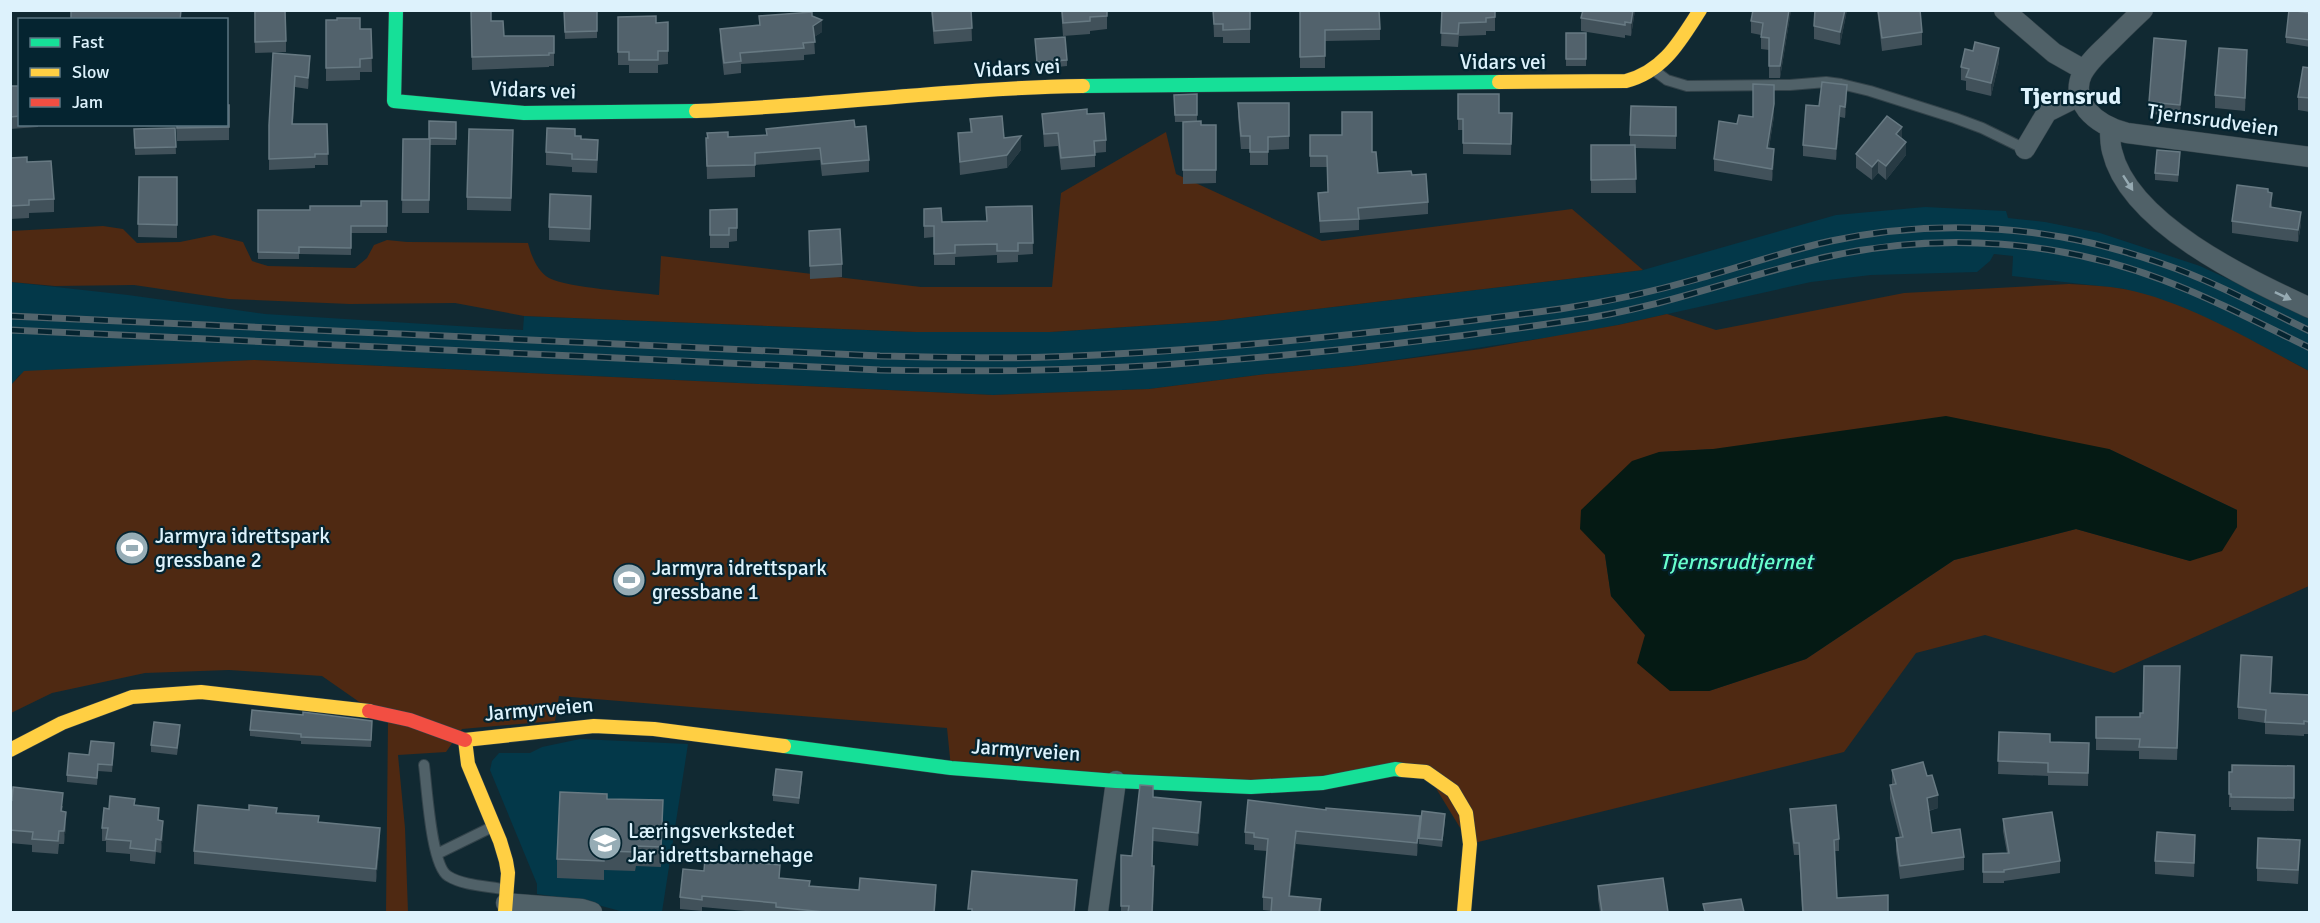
<svg xmlns="http://www.w3.org/2000/svg" width="2320" height="923" font-family="Signika,sans-serif">
<style>
.built{fill:#033849}
.green{fill:#4f2912;fill-rule:evenodd}
.water{fill:#051a14}
.lines{fill:none;stroke-linecap:round;stroke-linejoin:round}
.lane-casing{stroke:#33434a;stroke-width:12}
.street-casing{stroke:#33434a;stroke-width:21}
.fast-casing{stroke:#33434a;stroke-width:15}
.slow-casing{stroke:#33434a;stroke-width:15}
.jam-casing{stroke:#33434a;stroke-width:15}
.lane{stroke:#506168;stroke-width:10}
.street{stroke:#506168;stroke-width:20}
.fast{stroke:#16e098;stroke-width:14}
.slow{stroke:#ffcf43;stroke-width:14}
.jam{stroke:#f24e42;stroke-width:14}
.rail-casing{stroke:#52646c;stroke-width:7}
.rail{stroke:#052430;stroke-width:4.5;stroke-dasharray:14;stroke-linecap:butt}
.wall{fill:#41515a}
.shaded-wall{fill:#273a43}
.building{fill:#52626c;stroke:#677982;stroke-width:1.5}
.oneway{fill:#96aab2}
.labels{text-anchor:middle;stroke-width:4.5;stroke-linejoin:round;paint-order:stroke}
.street-label{font-size:21px;fill:#ddf2fc;stroke:#052430}
.poi-label{font-size:21px;fill:#ddf2fc;stroke:#052430;text-anchor:start}
.water-label{font-size:22px;font-style:italic;fill:#68fecc;stroke:#052430}
.quarter-label{font-size:24px;font-weight:bold;fill:#ddf2fc;stroke:#052430}
</style>
<rect width="100%" height="100%" fill="#112932"/>
<!-- built -->
<path class="built" d="M1925,207l81,4 2,7 37,4 55,11 100,33 110,51 -1,54 -72,-38 -113,-44 -112,-13 1,-20 -19,-2 -4,7 -13,11 -106,3 -60,7 -193,43 -52,10 -213,31 -87,8 -117,15 -156,6 -739,-35 -235,15 -8,11v-104l117,13 137,19 258,16 1,-14 392,16h134l166,-11 427,-51 193,-55z
M580,739l108,5 -26,168h-38l-45,-12 -42,-6v-10l-47,-114 2,-9 7,-8h31l12,-6z"/>
<!-- green -->
<path class="green" d="M1166,132l10,42 146,67 250,-32 71,61 -427,51 -166,11h-134l-392,-16 -69,-13 -105,1 -121,-5 -95,-14 -79,1 -44,-4v-51l92,-5 20,3 14,14 43,-1 34,-7 29,7 9,19 16,5 87,2 12,-10 7,-13 13,-5 20,2 121,1c3,12 9,28 21,35 19,10 86,14 110,17l2,-39 260,31h131l9,-94z
M2069,284c18,1 37,2 55,5 62,12 130,53 185,82v215l-195,87 -129,-38 -69,18 -72,99 -374,92 -44,-72 -102,11 -373,-15 -4,-40 -388,-32 -4,25 -93,8 -16,23 -48,3 7,73 3,84h-22l2,-190 -66,-46 -93,-6 -84,3 -93,20 -41,20 -1,-327 14,-15 230,-11 739,35 156,-6 117,-15 87,-8 128,-17 137,-24 49,-11 49,16 188,-37zM1713,449h396l128,61v17l-47,34 -114,-32 -122,31 -148,99 -97,32 -64,-56 -34,-39 -6,-41 54,-103z"/>
<!-- water -->
<path class="water" d="M1946,416l163,33 128,61v17l-15,24 -32,10 -114,-32 -122,31 -148,99 -97,32h-39l-33,-28 8,-28 -34,-39 -6,-41 -25,-26 1,-19 51,-49 27,-9 54,-3z"/>
<g class="lines">
<defs>
<path id="lane" d="M1655,71l12,9 20,6 103,-1 36,-3 15,2 29,7 85,27 27,10 43,21
M424,765c3,22 7,101 24,111 16,10 41,10 59,14
M437,854l57,-28"/>
<path id="street" d="M2004,10l50,43 30,17
M2143,10c-12,11 -23,22 -34,33 -20,19 -43,39 -22,67 11,13 24,19 40,23l183,24
M2110,128c0,8 0,16 2,23 17,73 136,128 198,157
M2025,149l22,-37 32,-16
M506,903l76,6 10,3
M1098,912l18,-131"/>
<path id="fast" d="M396,10l-2,91 130,12 172,-2
M1083,86l416,-4
M784,746l167,22 165,13 135,6 72,-4 72,-14 7,1"/>
<path id="slow" d="M1499,82l127,-1c38,-10 54,-40 74,-71
M696,111c129,-5 258,-23 387,-25
M10,750l52,-27 70,-26 69,-5 168,19
M1402,770l24,2 27,19 13,22 4,31 -6,68
M505,912l3,-39 -2,-12 -6,-20 -32,-77 -3,-24 129,-14 60,3 130,17"/>
<path id="jam" d="M369,711l41,9 55,20"/>
</defs>
<!-- lane casing -->
<use href="#lane" class="lane-casing"/>
<!-- street casing -->
<use href="#street" class="street-casing"/>
<!-- fast casing -->
<use href="#fast" class="fast-casing"/>
<!-- slow casing -->
<use href="#slow" class="slow-casing"/>
<!-- jam casing -->
<use href="#jam" class="jam-casing"/>
<!-- lane -->
<use href="#lane" class="lane"/>
<!-- street -->
<use href="#street" class="street"/>
<!-- fast -->
<use href="#fast" class="fast"/>
<!-- slow -->
<use href="#slow" class="slow"/>
<!-- jam -->
<use href="#jam" class="jam"/>
<defs>
<path id="rail" d="M10,316l870,40c57,1 113,3 169,1 171,-6 342,-25 511,-48 46,-7 92,-17 137,-30 44,-12 88,-28 134,-38 111,-24 225,-15 332,23 50,17 99,44 147,67
M10,330l870,40c103,2 206,1 308,-7 129,-9 259,-24 387,-43 88,-12 170,-46 256,-64 110,-24 227,-16 332,24 50,19 98,44 147,68"/>
</defs>
<!-- rail casing -->
<use href="#rail" class="rail-casing"/>
<!-- rail -->
<use href="#rail" class="rail"/>
</g>
<!-- wall -->
<path class="wall" d="M254,10l32,31v11l-31,1z
M441,10h50v11l13,15h50v30h-5v1l-77,3 -1,-59h-30z
M564,10h33v28l-32,1z
M931,10h40l1,31 -38,3z
M1061,10h46v19l-17,2v3l-27,2z
M1213,10h37v33h-27v-6h-9z
M1300,10l80,19v11l-55,1v27h-25z
M1442,10h53v21h-9v4l-27,1 -1,11 -17,-1z
M1635,10l-4,26 -6,-1v3l-44,-7v-13z
M1753,10h38l-11,68h-11v-28l-8,-1v-14l-10,-2v-12z
M1847,10l-7,35 -26,-6v-13z
M1877,10h43l2,22v13l-40,6z
M2310,13v34l-24,-4v-6z
M759,16h53l10,16 -8,5 1,17 -11,1v5l-63,4v9l-17,2 -4,-34v-12l39,-3z
M618,17l38,6 12,-1v42l-10,1v8h-29v-8h-11z
M326,20l34,9h11l1,43h-12v8l-34,1z
M1566,33h20v33h-20z
M1035,39l32,21v6l-30,3z
M2186,52l-6,64 -31,-2v-12z
M273,53l37,14 -2,22 -13,-2 -2,37h34l1,41h-13v3l-46,2v-45z
M1999,62l-8,34 -25,-6v-9l-5,-1v-13z
M2247,63l-2,48 -30,-3v-13z
M2310,68v44l-12,-2v-13z
M10,86h10v38h26l-8,1v2l-28,2z
M1197,94v27l4,4h15v58l-33,1v-62h-8l-1,-27z
M1458,94l41,19h13l-1,42 -48,-1v-24h-5z
M1847,96l-2,22 -5,-1 -4,43 -33,-4v-11l16,-39z
M1238,103h51v46l-21,1v15h-18v-16h-9l-3,-32z
M229,105v35l-52,1 -1,-17z
M1676,107v42l-41,-1 1,45h-45v-48h39v-10z
M1042,114h45l19,26v12l-11,1v14l-34,3 -3,-24 -14,1z
M1774,116l-5,32 5,13 -2,20 -58,-10v-12l23,-35 16,-7z
M970,119l34,19 17,12 -14,18 -47,7 -2,-42 12,-1z
M429,121l27,1v23h-26l-1,68h-27l1,-74h26z
M855,127l14,33v12l-47,4 -2,-16 -65,5v12l-48,2 -1,-41 60,-3z
M175,128l1,26 -41,1 -1,-26z
M1310,135l62,17 6,21 34,2 16,27v12l-69,6v10l-39,3 -2,-40 10,-1 -1,-25h-17z
M575,136l6,3 17,14 -1,20 -25,-1v-5l-26,-2v-13z
M1902,138l4,17 -20,25 -8,-7 -6,7 -16,-12v-14z
M513,143l-2,68 -44,-1v-13z
M10,158l17,4 27,37v13l-25,1v5l-19,1z
M2180,159l-2,23 -23,-2v-7z
M139,177h38v61l-39,-1z
M2268,192l4,13v3l29,16 -3,18 -66,-9v-12z
M591,196l-1,46 -41,-2v-13z
M387,201v32h-36v22l-52,-1v5h-41v-49h52l51,-4z
M1032,206l1,48 -15,1v7l-21,1v-8l-42,2v8h-21v-28l-10,1v-29l18,13 44,-1z
M737,209v32l-8,1v6h-19v-38z
M809,231l33,33v13l-32,2z
M2272,670l-1,23 39,2v39h-6v2l-39,-2v-11l-27,-4v-12z
M2180,679l-3,81 -38,-1v-8l-43,-1v-33h44l3,-4z
M372,721l-1,26 -70,-3v-3l-51,-5v-6z
M180,732l-3,23 -26,-3v-7z
M1999,732l51,10 39,1 -1,43 -40,-1v-9l-50,-2z
M114,750l-2,22 -14,-1 -1,14 -30,-3v-7l22,-20z
M2294,766v45l-63,-1v-3h-2v-13z
M1892,770l35,6 11,32 -9,3 3,22 32,24v13l-64,9 -4,-28v-13h4l-10,-39v-14h2z
M802,779l-3,25 -26,-3v-6z
M1153,797l48,18 -3,31 -45,-5 -1,25 2,13 -1,33h-32v-57l11,1z
M10,799l53,7 -1,5 4,14 -2,19h-5l-1,10 -26,-2v-7l-22,-2z
M607,799l56,21 -2,47 -25,-1 -1,5 -31,-1v10l-47,-2v-19z
M135,805l24,15 4,14 -2,19 -5,-1 -1,12 -25,-3v-7l-24,-2v-11h-4v-13l7,-19z
M1790,809l49,30v12h-4l2,47 51,14h-86l-3,-57h-5l-4,-34z
M1326,810l94,6 -3,40 -121,-12 -6,52 31,3v13h-50v-1l-8,-1v-13l4,-46 -13,-1v-5l-9,-1v-12z
M277,813l42,9 61,19 -4,41 -182,-18v-13z
M2003,819l57,42v12l-56,8v2h-21v-29l24,-1 -4,-22z
M1445,820l-3,27 -23,-3v-6z
M2195,848l-1,29 -39,-3v-13z
M2300,853l-2,31 -41,-3v-13z
M780,878l30,8 126,10 -1,16h-179l-54,-5v4l-22,-2v-12z
M1598,886l70,26h-68l-2,-13z"/>
<!-- shaded-wall -->
<path class="shaded-wall" d="M1633,10h2l-4,26v-13z
M1789,10h2l-11,68v-12z
M1845,10h2l-7,35v-13z
M822,20v12l-9,6v-12z
M2186,41v11l-6,64v-11z
M1999,48v14l-8,34v-13z
M2247,50v13l-2,48v-13z
M310,56v11l-2,22v-11z
M1774,85v31l-7,44v-12z
M1847,85v11l-2,22v-11z
M1840,106v11l-4,43v-11z
M1902,127v13l-6,-6z
M1021,136v14l-14,18v-13z
M1906,142v13l-20,25v-14z
M1774,149v12l-2,20v-12z
M1878,160v13l-6,7v-13z
M2301,212v12l-3,18v-12z
M1938,795v13l-11,3v-13z
M663,800v20l-2,47v-20z
M1201,802v13l-3,31v-13z
M66,812v13l-2,19v-13z
M1420,816v13l-3,27v-13z
M163,821v13l-2,19v-13z
M380,828v13l-4,41v-13z
M1296,831v13l-7,64v-12z
M2195,835v13l-1,29v-14z
M1077,880v14l-2,18h-1z"/>
<!-- building -->
<path class="building" d="M71,10h110l-1,10h-109z
M255,10h30l1,31 -31,1z
M471,10h20v11h12l1,15h50v17h-5v2l-77,2z
M564,10h33v21l-32,1z
M932,10h39l1,18 -38,3z
M1062,10h45v6l-17,1v4l-27,2z
M1213,10h37v19l-27,1v-6h-9z
M1300,10h79l1,19 -55,1v26l-25,1z
M1442,10h53v7l-9,1v4l-27,1 -1,11 -17,-1z
M1583,10h50l-2,13 -6,-1v3l-44,-7z
M1753,10h36l-9,56h-11v-28l-8,-1 2,-14 -12,-2z
M1815,10h30l-5,22 -26,-6z
M1878,10h42l2,22 -40,6z
M2289,10l21,3v27l-24,-3z
M812,12v4l10,4 -9,6 2,16 -12,1 1,5 -64,5 1,8 -17,2 -4,-34 40,-4 -1,-9z
M656,16v7l12,-1v29h-10v9h-29v-8h-11v-35z
M337,18h23v11h11l1,29 -12,1v8l-34,1v-48h11z
M1566,33h20v26h-20z
M1065,37l2,23 -30,2 -2,-23z
M2154,38l32,3 -6,64 -31,-3z
M1975,42l24,6 -8,35 -25,-6 3,-8 -8,-2 4,-18 8,2z
M2219,48l28,2 -2,48 -30,-3z
M273,53l37,3 -2,22 -13,-2 -3,48h35l1,30h-13v3l-46,2v-34z
M2303,67l7,1v30l-12,-1z
M1822,82l25,3 -2,22 -5,-1 -4,43 -33,-4 3,-40 13,1z
M1753,84l21,1v19l-7,44 7,1 -2,20 -58,-10 5,-38 18,3 2,-9 14,2z
M10,86h10v30l-10,1z
M1197,94v21h-22l-1,-20z
M1458,94h41v19h13l-1,31 -48,-1v-24h-5z
M1238,103h51v33l-21,1v15h-18v-16h-9z
M226,105h3v22l-52,1v-4h49z
M1631,106l45,1v29l-46,-1z
M1087,109v5l17,-1 2,27 -12,1 1,14 -34,3 -3,-25 -14,1 -2,-20z
M1342,112h30v40h4l2,21 33,-2 1,4 14,-1 2,28 -70,6 1,11 -39,2 -2,-28 10,-1 -1,-36h-17v-21h32z
M1002,116l2,22 17,-2 -14,19 -47,7 -2,-29 14,-1 -2,-13z
M1887,116l15,11 -6,7 10,8 -20,24 -8,-6 -6,7 -16,-13z
M854,120l1,7 11,-1 3,34 -47,4 -2,-16 -65,5v12l-48,1 -1,-28h2l-1,-5 21,-1v5l39,-2 -1,-6z
M429,121l27,1v17l-27,-1z
M1201,121v4h15v45h-33v-48z
M175,128l1,19 -41,1 -1,-19z
M547,128l28,1v7h6v3l17,1 -1,20 -25,-1v-5l-26,-2z
M469,129l44,1 -2,68 -44,-1z
M403,139h27l-1,61h-27z
M1591,145h44l1,34 -45,1z
M2157,150l23,2 -2,23 -23,-2z
M27,157v5l24,-1 3,38 -25,1v5l-19,1v-48z
M139,177h38v48l-39,-1z
M2237,185l31,4v3l4,1 -2,14 31,5 -3,18 -66,-9z
M550,194l41,2 -1,33 -41,-2z
M361,201h26v25h-36v22l-52,-1v6l-41,-1v-42h52v-4h51z
M1032,206l1,37h-15v8h-21v-7l-42,1v8l-21,1v-28h-10v-17l17,-1 1,14 45,-1 -1,-14z
M737,209v19h-8v7h-19v-25z
M840,229l2,35 -32,2 -1,-35z
M2241,655l31,2 -2,36 40,2v27l-6,-1v3l-39,-2 1,-12 -28,-3z
M2144,666h36l-3,82 -38,-1 1,-8 -44,-1v-21h44v-4h3z
M252,710l51,5v-3l69,9 -1,19 -70,-3v-3l-51,-4z
M154,722l26,3 -3,23 -26,-3z
M1999,732l51,2v8l39,1 -1,30 -40,-1v-9l-50,-2z
M91,741l23,2 -2,22 -14,-1 -1,14 -30,-3 2,-22 20,2z
M1923,762l4,14 5,-1 6,20 -11,3 5,35 28,-4 4,28 -64,9 -4,-28 7,-1 -13,-52 6,-1 -4,-14z
M2232,765l62,1v32l-63,-1v-3h-2v-22h3z
M776,769l26,3 -3,26 -26,-3z
M1140,785l13,1v11l48,5 -3,31 -45,-5 -1,38h2l-2,46h-24l1,-6h-8v-51l11,1z
M13,787l50,6 -2,18 5,1 -2,19h-5l-1,10 -26,-2 1,-7 -23,-2v-31l2,1z
M560,792l47,2v5l56,1 -2,47 -25,-1 -1,6 -31,-1v10l-47,-2z
M110,796l25,3 -1,6 25,3 -1,12 5,1 -2,19 -5,-1 -1,12 -25,-3 1,-7 -25,-2 2,-11h-6l2,-20 5,1z
M1248,800l78,10v-2l94,8 -3,27 -121,-12 -7,65 32,3 -2,13h-48l1,-14 -9,-1 5,-58 -14,-2v-4l-9,-1z
M198,805l51,5v-5l28,3 -1,5 43,3 -1,6 62,6 -4,41 -182,-18z
M1836,805l3,34 -5,1 3,58 51,-3v17h-85l-4,-69h-5l-4,-34z
M1422,811l23,3 -3,26 -23,-2z
M2052,812l8,49 -56,9v2h-21v-18l26,-1 -6,-34z
M2157,832l38,3 -1,28 -39,-2z
M2258,838l42,2 -2,30 -41,-2z
M705,858l75,7 -1,13 31,3 -1,5 50,4 1,-12 76,7 -2,27h-110l-48,-5v-4l-74,-7v4l-22,-3 3,-28 21,2z
M972,871l105,9 -3,32h-102v-3h-4z
M1663,878l5,34h-66l-4,-26z
M1741,899l3,13h-39l-2,-8z"/>
<!-- one-way arrows -->
<defs><path id="oneway-solid" d="M-6-.8H1V-3.2L6.5 0L1 3.2V.8H-6Z" transform="scale(1.5)"/></defs>
<g class="oneway">
<use href="#oneway-solid" transform="translate(2128 183) rotate(57)"/>
<use href="#oneway-solid" transform="translate(2283 296) rotate(25)"/>
</g>
<!-- icons -->
<defs>
<symbol id="stadium-disc" viewBox="-11 -11 22 22"><circle r="9.5" fill="#96acb5" stroke="#052430"/><path d="M0-5a6.5 5 0 1 0 0 10a6.5 5 0 1 0 0-10ZM-3.5-1.8h7v3.6h-7Z" fill="#fff"/></symbol>
<symbol id="school-disc" viewBox="-11 -11 22 22"><circle r="9.5" fill="#96acb5" stroke="#052430"/><path d="M0-5L7-2L0 1L-7-2ZM-4 1L0 2.5L4 1V4Q0 6-4 4Z" fill="#fff"/></symbol>
</defs>
<g fill-rule="evenodd">
<use href="#stadium-disc" x="113" y="529" width="38" height="38"/>
<use href="#stadium-disc" x="610" y="561" width="38" height="38"/>
<use href="#school-disc" x="586" y="824" width="38" height="38"/>
</g>
<g class="labels">
<!-- street labels -->
<g class="street-label">
<text x="1503" y="69">Vidars vei</text>
<text transform="translate(1017 68) rotate(-3)" y="7">Vidars vei</text>
<text transform="translate(533 90) rotate(2)" y="7">Vidars vei</text>
<text transform="translate(2213 120) rotate(8)" y="7">Tjernsrudveien</text>
<text transform="translate(539 709) rotate(-5)" y="7">Jarmyrveien</text>
<text transform="translate(1026 750) rotate(4)" y="7">Jarmyrveien</text>
</g>
<!-- poi labels -->
<g class="poi-label">
<text x="155" y="543">Jarmyra idrettspark<tspan x="155" dy="24">gressbane 2</tspan></text>
<text x="652" y="575">Jarmyra idrettspark<tspan x="652" dy="24">gressbane 1</tspan></text>
<text x="628" y="838">Læringsverkstedet<tspan x="628" dy="24">Jar idrettsbarnehage</tspan></text>
</g>
<!-- water labels -->
<g class="water-label">
<text x="1736" y="569">Tjernsrudtjernet</text>
</g>
<!-- quarter labels -->
<g class="quarter-label">
<text x="2071" y="104">Tjernsrud</text>
</g>
</g>
<!-- border -->
<rect width="2320" height="923" fill="none" stroke="#ddf2fc" stroke-width="24"/>
<!-- legend -->
<rect x="18" y="18" width="210" height="108" fill="#052430" stroke="#5b7682" stroke-width="1.5"/>
<rect x="30" y="38" width="30" height="9" fill="#16e098" stroke="#5b7682" stroke-width="1.5"/>
<text x="72" y="48" font-size="18" fill="#ddf2fc">Fast</text>
<rect x="30" y="68" width="30" height="9" fill="#ffcf43" stroke="#5b7682" stroke-width="1.5"/>
<text x="72" y="78" font-size="18" fill="#ddf2fc">Slow</text>
<rect x="30" y="98" width="30" height="9" fill="#f24e42" stroke="#5b7682" stroke-width="1.5"/>
<text x="72" y="108" font-size="18" fill="#ddf2fc">Jam</text>
</svg>
